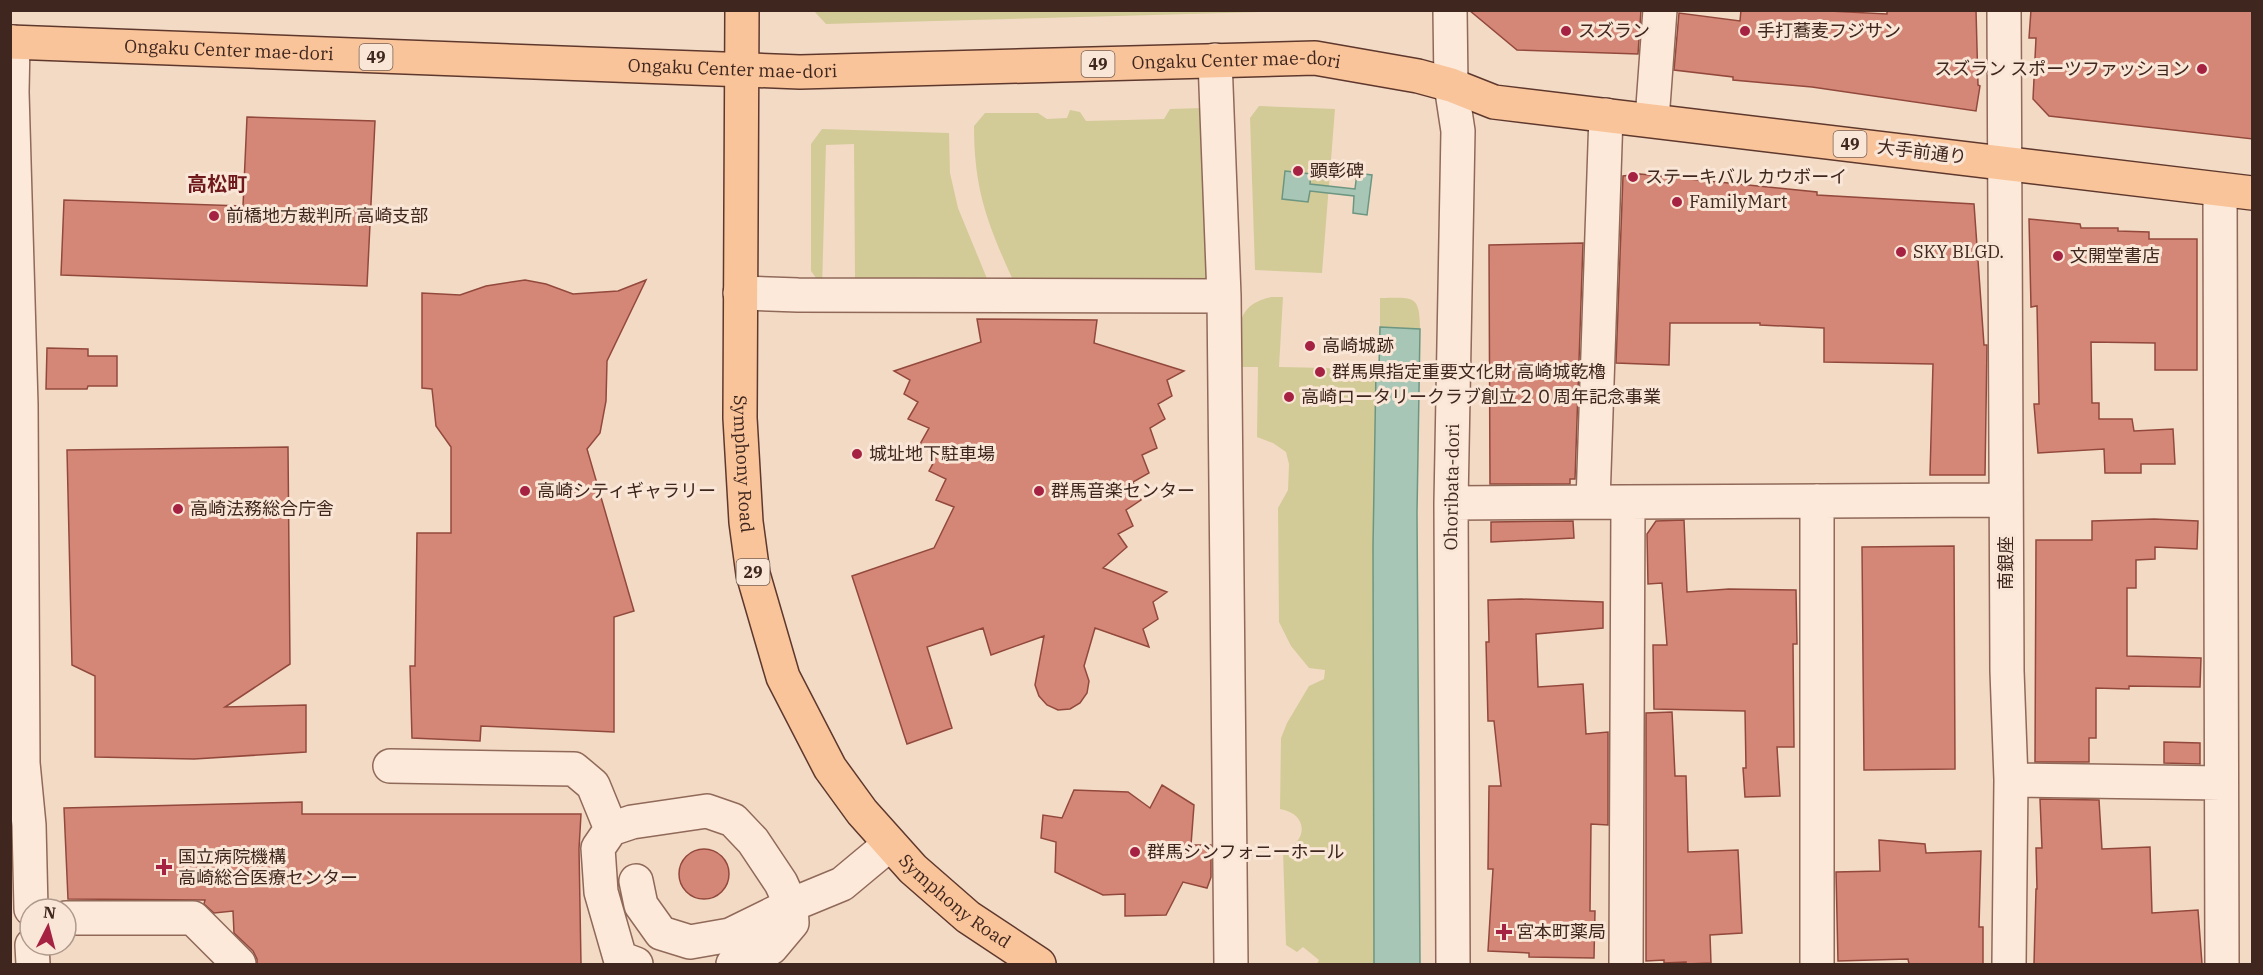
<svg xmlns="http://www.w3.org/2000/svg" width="2263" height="975" font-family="'IBM Plex Serif','Noto Sans JP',serif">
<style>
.green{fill:#d3cb97}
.water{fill:#a7c6b5;stroke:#6c9681;stroke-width:1.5}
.building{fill:#d58777;stroke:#92493c;stroke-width:1.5}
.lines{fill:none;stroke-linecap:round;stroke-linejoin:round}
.minor-casing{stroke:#906959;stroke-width:36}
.major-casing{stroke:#5e382d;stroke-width:36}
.minor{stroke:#fce9da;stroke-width:33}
.major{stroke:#f9c49a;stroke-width:33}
.poi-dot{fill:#a62243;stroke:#f9e6d6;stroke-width:2}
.labels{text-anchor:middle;stroke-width:6;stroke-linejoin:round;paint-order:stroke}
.shield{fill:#f9e6d6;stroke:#776055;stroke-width:1.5}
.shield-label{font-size:16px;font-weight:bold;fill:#3f261e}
.poi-label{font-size:18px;fill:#3f261e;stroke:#f9e6d6;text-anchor:start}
.street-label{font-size:18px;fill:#3f261e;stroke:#f9e6d6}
.neighbourhood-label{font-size:20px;font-weight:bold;fill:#70191c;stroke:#f9e6d6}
</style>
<rect width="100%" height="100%" fill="#f3dac5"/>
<!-- green -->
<path class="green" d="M814,11l484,-1v1l-472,13z
M1259,106l76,3 -13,164 -67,-3 -5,-152z
M1203,108l5,171 -195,1c-26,-57 -39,-91 -39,-154l11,-13h53l9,6 20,-1 3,-8 10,2 6,9 78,-2 6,-10z
M822,129l127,4 1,40 8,35 30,73 -133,-2 -1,-135 -28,1 -4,143h-6v-10l-5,-7v-127z
M1271,297h12l-4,70 97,2 -3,177 1,418h-57l2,-4 -16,-13 -6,5 -11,-7 -3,-94c25,-9 26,-37 -3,-42l1,-71 6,-15 22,-37 15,-7 1,-9 -16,-2 -18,-22 -12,-24 -1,-114 10,-18 1,-26 -3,-12 -13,-9 -16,-6 1,-70h-18c0,-33 -9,-61 31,-70z
M1380,298c32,0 40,-5 40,31l-40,-2z"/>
<!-- water -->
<path class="water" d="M1285,171l26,3 -1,10 45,5 2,-16 15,2 -5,40 -14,-2 1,-17 -44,-5 -2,11 -26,-3z
M1380,327l40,2 -3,184 3,451h-46l-1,-418 3,-177h3z"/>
<!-- building -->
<path class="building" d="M1469,10h172l-3,44 -121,-4z
M1741,10h68l78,4v-4h89l2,75 2,1 -4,25 -164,-24 -79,-7v-3l-59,-7 5,-57 61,8z
M2031,10h222v129l-204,-23 -16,-17 3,-61h-7z
M247,117l128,4 -8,165 -306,-11 3,-75 179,6z
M1640,174l177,18v3l157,9 10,141h3l-2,130h-55l3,-111 -109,-2v-34l-64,-3v-2h-90l-1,42 -53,-2 7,-187z
M2029,219l51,5 1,4h37v3l31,1v7h48v131h-42v-27l-64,-1 1,61h7v16h33l2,12 39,-2 2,35h-34v9h-36l-1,-24 -66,4 -4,-49h5l-2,-98 -6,1z
M1583,243l-8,236h-5v5h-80l-1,-239z
M525,280l21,4 27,10 45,-3 28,-11 -39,81 -1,40 -6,32 -13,16 47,162 -20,6v115l-133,-6 -1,15 -68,-3 -2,-72h5l2,-133h34v-86l-15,-21 -4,-37 -10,-1v-95l38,2 26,-9z
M977,319l120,1 -3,23 90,28 -17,9 5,16 -14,8 7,15 -15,9 7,20 -15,7 7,18 -16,9 8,18 -15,10 7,16 -15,8 9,13 -24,21 64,24 -14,10 5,17 -15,10 6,18 -54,-19 -11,38 5,15 -2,12 -7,10 -10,6 -12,1 -11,-5 -8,-9 -4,-11 9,-49 -53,19 -8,-27 -56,19 25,81 -45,16 -55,-168 82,-28 20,-41 -18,-7 10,-21 -17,-8 9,-17 -19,-8 10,-18 -21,-9 10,-17 -14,-8 6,-14 -16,-9 87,-29z
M47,348l41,1v7h29v30h-29l-1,3h-41z
M288,447l2,217 -65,43 81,-2v47l-112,7 -99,-2v-81l-23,-11 -5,-215z
M2154,519l44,2 -1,28 -42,-2v12l-19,1v28h-9v68l74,2 -1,29 -71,-1v3l-33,-1v50h-7v24h-54l1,-222h56v-19z
M1684,520l3,72 42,-3 67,1 1,54h-4l1,103h-17l3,49 -35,1 -2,-29h3l-1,-57 -91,-2 -1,-64h14l-5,-62 -14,1 -1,-50 9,-13z
M1573,521l1,17 -83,4v-20z
M1954,546l1,223 -91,1 -2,-223z
M1521,599l82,3v26l-67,6 2,53 45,-3 3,50 22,-2v93l-17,-1 -1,87h5l-1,47 -65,-1v-4l-41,-2 5,-82h-5l1,-83h12l-7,-65h-6l-2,-79h3l-1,-42z
M1672,712l3,64h11l2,76 50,-2 4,83 -32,2 1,28 -25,1v-2l-22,1v-3l-18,1v-248z
M2164,742l36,1v21l-36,-1z
M1162,785l32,20 -3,40h20v32l-4,11 -24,-6 -17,33 -41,1v-22l-22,1 -48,-23 1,-30 -15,-4 2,-23 19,3 12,-28 54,2 22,16z
M2040,799l59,1 3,49 48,-2 2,66 46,-3 4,54h-168l2,-75h1l-1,-41h6z
M302,802v12h279l-2,35 2,115h-324v-5l-4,-8 -19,-18 -1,-22 -19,2 -10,-9 1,-4 -137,-1 -4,-91z
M1879,840l46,4 1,9 55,-2 -2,76h4v37h-74l-1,-5 -70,2 -2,-89 44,-1z
M679 874a25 25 0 1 1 50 0a25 25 0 1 1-50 0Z"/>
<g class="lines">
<defs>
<path id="minor" d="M1450,10l1,75 7,46 -7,372 2,461
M2004,10l3,661 4,109 -2,184
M13,42l-1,50 9,313 2,358 6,62 2,84
M1215,60l9,236 7,668
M1652,120l8,-110
M2220,190l2,774
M740,293l58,2 426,1
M1593,502l13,-387
M1451,503l544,-3 11,-2
M390,766l184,3 19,16 18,44
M2011,780l210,3
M636,881l5,24 20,28 29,9 40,-7 61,-30 51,-21 48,-40
M66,918h127l46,46
M32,945l1,19
M636,964l-16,-6 -19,-66 -3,-44 13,-19 21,-7 75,-11 26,9 20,21 28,42 10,22 1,18 -21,25 -38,16
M1626,964l2,-462
M1817,964v-463"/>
<g id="major">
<path id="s1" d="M742,10l-2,408 6,104 7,52 30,103 47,91 32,44 51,57 55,48 71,47"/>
<path id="s2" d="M10,42l790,30 515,-14 103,18 33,9 43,17 758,91"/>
</g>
</defs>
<!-- minor casing -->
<use href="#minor" class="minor-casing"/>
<!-- major casing -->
<use href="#major" class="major-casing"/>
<!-- minor -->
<use href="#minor" class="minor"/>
<!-- major -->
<use href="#major" class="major"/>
</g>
<!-- markers -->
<g class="poi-dot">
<circle cx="1566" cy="31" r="6"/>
<circle cx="1745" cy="31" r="6"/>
<circle cx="2202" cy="69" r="6"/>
<circle cx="1298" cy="171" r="6"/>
<circle cx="1633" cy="177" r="6"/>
<circle cx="1677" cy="202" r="6"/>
<circle cx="214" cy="216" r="6"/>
<circle cx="1901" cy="252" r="6"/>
<circle cx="2058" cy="256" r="6"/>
<circle cx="1310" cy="346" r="6"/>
<circle cx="1320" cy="372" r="6"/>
<circle cx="1289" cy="397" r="6"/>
<circle cx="857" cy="454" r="6"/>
<circle cx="525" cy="491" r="6"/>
<circle cx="1039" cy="491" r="6"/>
<circle cx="178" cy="509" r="6"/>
<circle cx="1135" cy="852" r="6"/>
<path d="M161 858h6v6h6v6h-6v6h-6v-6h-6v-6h6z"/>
<path d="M1501 923h6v6h6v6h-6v6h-6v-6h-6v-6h6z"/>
</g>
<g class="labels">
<!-- shield labels -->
<g class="shield">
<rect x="359.5" y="44" width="33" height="26" rx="4.5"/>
<rect x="1081.5" y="51" width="33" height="26" rx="4.5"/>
<rect x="1833.5" y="131" width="33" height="26" rx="4.5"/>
<rect x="736.5" y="559" width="33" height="26" rx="4.5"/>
</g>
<g class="shield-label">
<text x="376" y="63">49</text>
<text x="1098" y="70">49</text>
<text x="1850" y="150">49</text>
<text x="753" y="578">29</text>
</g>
<!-- poi labels -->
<g class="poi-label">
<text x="1578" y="37">スズラン</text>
<text x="1757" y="37">手打蕎麦フジサン</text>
<text x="2190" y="75" text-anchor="end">スズラン スポーツファッション</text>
<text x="1310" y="177">顕彰碑</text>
<text x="1645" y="183">ステーキバル カウボーイ</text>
<text x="1689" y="208">FamilyMart</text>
<text x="226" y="222">前橋地方裁判所 高崎支部</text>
<text x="1913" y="258">SKY BLGD.</text>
<text x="2070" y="262">文開堂書店</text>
<text x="1322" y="352">高崎城跡</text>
<text x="1332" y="378">群馬県指定重要文化財 高崎城乾櫓</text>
<text x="1301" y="403">高崎ロータリークラブ創立２０周年記念事業</text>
<text x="869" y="460">城址地下駐車場</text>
<text x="537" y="497">高崎シティギャラリー</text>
<text x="1051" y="497">群馬音楽センター</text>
<text x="190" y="515">高崎法務総合庁舎</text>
<text x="1147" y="858">群馬シンフォニーホール</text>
<text x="178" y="863">国立病院機構<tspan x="178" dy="21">高崎総合医療センター</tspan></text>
<text x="1516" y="938">宮本町薬局</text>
</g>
<!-- street labels -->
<g class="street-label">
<text dy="6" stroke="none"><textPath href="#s2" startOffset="219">Ongaku Center mae-dori</textPath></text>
<text dy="6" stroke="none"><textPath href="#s2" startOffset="1227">Ongaku Center mae-dori</textPath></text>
<text dy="6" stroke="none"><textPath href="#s2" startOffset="723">Ongaku Center mae-dori</textPath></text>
<text transform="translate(1922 152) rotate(7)" y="6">大手前通り</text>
<text dy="6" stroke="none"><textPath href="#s1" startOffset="454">Symphony Road</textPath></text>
<text transform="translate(1452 487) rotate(-89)" y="6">Ohoribata-dori</text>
<text transform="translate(2006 563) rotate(-90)" y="6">南銀座</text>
<text dy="6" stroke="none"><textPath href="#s1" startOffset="958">Symphony Road</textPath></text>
</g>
<!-- neighbourhood labels -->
<g class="neighbourhood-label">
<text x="217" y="191">高松町</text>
</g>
</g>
<!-- border -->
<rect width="2263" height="975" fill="none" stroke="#3f261e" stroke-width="24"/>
<!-- north arrow -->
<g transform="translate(48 927) rotate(6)"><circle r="28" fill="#f9e6d6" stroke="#af998c" stroke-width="1.5"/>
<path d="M0-4.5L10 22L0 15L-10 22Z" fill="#a62243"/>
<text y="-9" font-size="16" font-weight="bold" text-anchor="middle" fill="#3f261e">N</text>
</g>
</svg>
